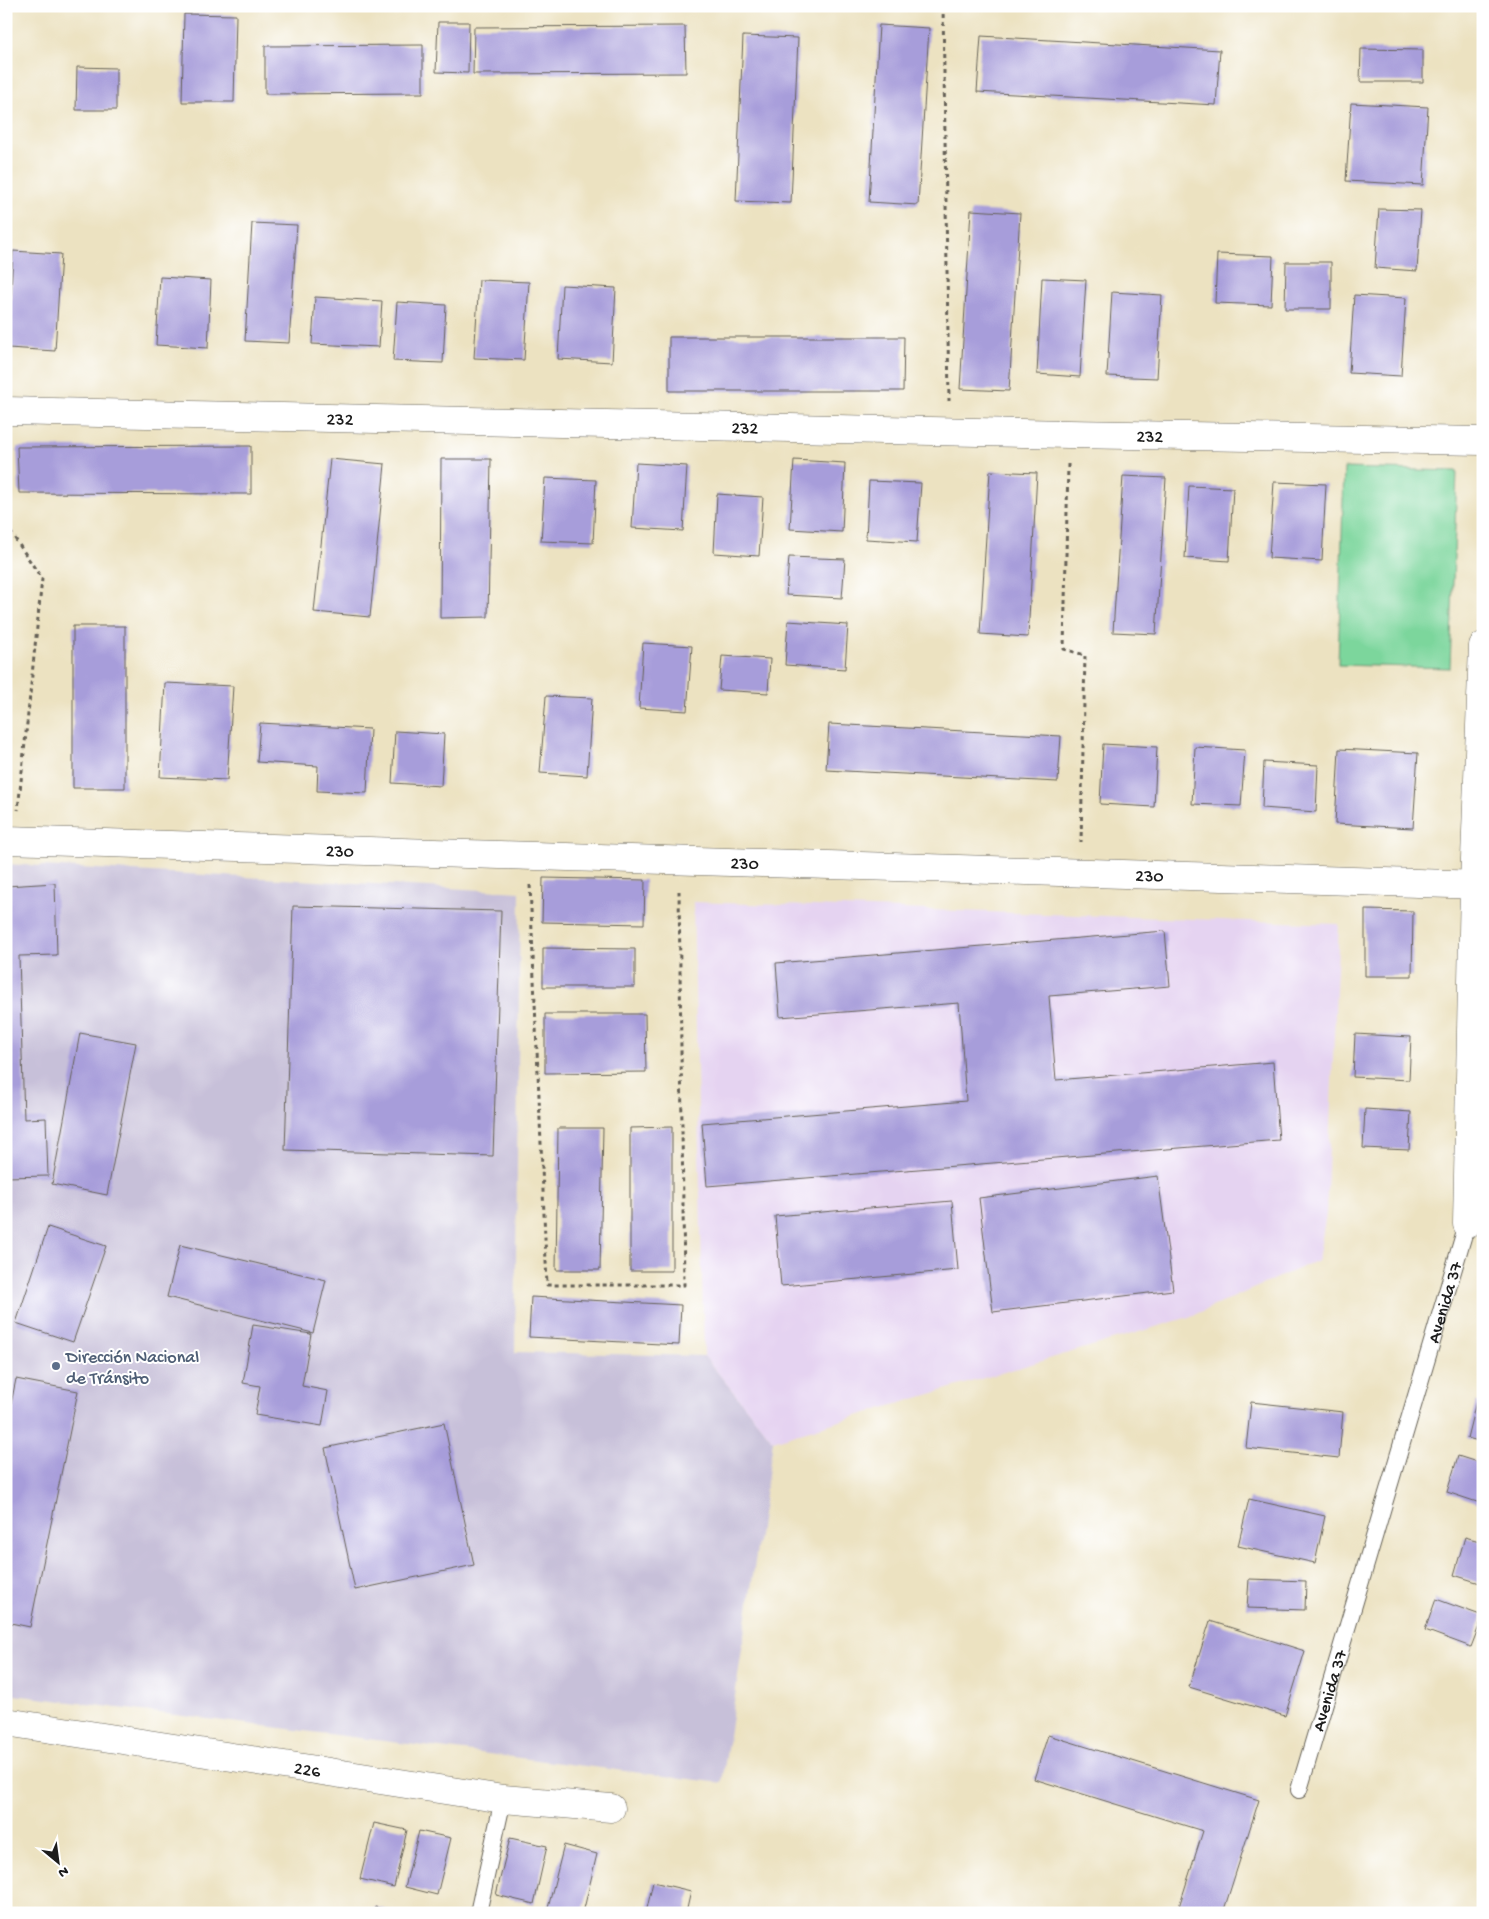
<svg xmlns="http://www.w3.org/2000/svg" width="1489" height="1919" font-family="'Gochi Hand',sans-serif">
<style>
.built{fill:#e5d3f1}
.industrial{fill:#c7c0d9}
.green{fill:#7cd69c;stroke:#4c795c}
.building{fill:#a79dda}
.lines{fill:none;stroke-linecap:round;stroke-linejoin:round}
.service-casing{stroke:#656156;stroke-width:18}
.minor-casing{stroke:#656156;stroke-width:29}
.tertiary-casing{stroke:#656156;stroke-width:29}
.path{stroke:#656156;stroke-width:3;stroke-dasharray:4 4;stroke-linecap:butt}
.service{stroke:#fff;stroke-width:16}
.minor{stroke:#fff;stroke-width:28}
.tertiary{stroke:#fff;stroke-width:28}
.service-dot{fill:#5c6f8a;stroke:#fff;stroke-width:2}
.labels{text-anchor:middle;stroke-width:4;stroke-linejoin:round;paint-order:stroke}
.street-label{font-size:18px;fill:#1c1c1c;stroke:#fff}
.service-label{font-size:18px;fill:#4e5e75;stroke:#fff;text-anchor:start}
</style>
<rect width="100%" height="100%" fill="#fff"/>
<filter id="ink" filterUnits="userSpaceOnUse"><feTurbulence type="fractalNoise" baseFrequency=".02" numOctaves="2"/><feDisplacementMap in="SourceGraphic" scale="10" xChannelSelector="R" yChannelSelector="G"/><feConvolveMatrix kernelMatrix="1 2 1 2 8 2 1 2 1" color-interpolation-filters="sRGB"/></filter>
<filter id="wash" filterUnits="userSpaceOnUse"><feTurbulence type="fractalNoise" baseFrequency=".0096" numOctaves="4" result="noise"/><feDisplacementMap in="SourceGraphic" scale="20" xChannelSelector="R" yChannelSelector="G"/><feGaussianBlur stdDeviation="1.12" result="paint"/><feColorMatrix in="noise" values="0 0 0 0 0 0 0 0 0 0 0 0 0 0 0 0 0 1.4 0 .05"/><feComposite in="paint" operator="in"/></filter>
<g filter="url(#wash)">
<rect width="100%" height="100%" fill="#ece2c1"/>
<!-- built -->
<path class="built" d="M693,902l646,22 -13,290 -8,46 -129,57 -416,124 -69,-85z"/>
<!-- industrial -->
<path class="industrial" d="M6,864l514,28 -5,460 189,4 69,85 -51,342 -716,-89z"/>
<!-- green -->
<path class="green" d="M1344,468l113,3 -7,197 -112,-3z"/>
<g id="blocks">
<!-- building -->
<path class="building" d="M184,14l52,1 -2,87h-52z
M438,22h31l-1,51 -32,-1z
M879,25l50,3 -11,177 -49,-3z
M685,26l1,47 -213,1 1,-47z
M743,36l55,2 -7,165 -55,-2z
M981,36l239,14 -4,55 -239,-13z
M423,45v48l-158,1v-48z
M1361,49l62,1v32h-63z
M77,67l39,1v42h-40z
M1351,103l77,4 -5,78 -77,-4z
M1379,209l42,1 -4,61 -42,-3z
M971,210l49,3 -11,178 -49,-2z
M252,223l45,2 -8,118 -44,-2z
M13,251l48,3 -6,97 -47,-3z
M1217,254l56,2 -2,49 -56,-2z
M1286,262h45v47h-46z
M160,277l51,3 -3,68 -52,-3z
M1042,278l44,2 -6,97 -43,-3z
M479,280l50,2 -5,78 -50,-2z
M562,285l54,3 -4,74 -54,-3z
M1112,292l50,3 -5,83 -50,-2z
M1354,295l52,3 -5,78 -52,-3z
M315,297l67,4 -3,46 -67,-3z
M397,302l49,3 -3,58 -50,-2z
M669,337h235l-1,54h-234z
M251,446v48l-232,-1 -2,-46z
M330,459l55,5 -15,153 -56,-5z
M441,459h50l-3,158 -48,1z
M794,460l51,3 -3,69 -52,-3z
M636,463l51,3 -4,65 -51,-3z
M990,471l47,2 -9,164 -48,-3z
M1123,476l43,2 -10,156 -43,-2z
M545,478l51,2 -3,63 -52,-2z
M869,481l52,2 -4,59 -51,-3z
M1274,482l52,2 -4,77 -53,-3z
M1189,486l44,2 -4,73 -44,-3z
M717,494l46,3 -4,59 -45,-3z
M789,557l56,2 -3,39 -56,-3z
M788,621l60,4 -3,44 -60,-4z
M73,626h52v162h-52z
M643,643l49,3 -5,65 -48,-3z
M722,656l48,3 -2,34 -49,-3z
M165,683l68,3 -6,94 -67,-3z
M546,696l46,2 -5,78 -47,-3z
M260,723l110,6 -3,64 -50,-2 1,-25 -61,-4z
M829,724l232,12 -3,46 -232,-12z
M395,731l49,3 -3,52 -49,-3z
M1103,744l54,3 -3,60 -54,-3z
M1195,747l50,3 -4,56 -49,-2z
M1339,749l79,4 -5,75 -78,-4z
M1264,762l54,3 -2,47 -54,-4z
M543,878l102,2 -1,44 -102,-2z
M55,883l2,72 -38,1 5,163 22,-1 2,58 -42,1v-291z
M293,906l208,5 -8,245 -208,-6z
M1365,910l48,1 -1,65h-47z
M1165,931l5,55 -121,10 7,84 217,-18 6,78 -572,46 -5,-63 264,-22 -7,-98 -179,14 -4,-54z
M543,948l92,1v38h-92z
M545,1014h100l1,58 -101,1z
M80,1033l56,10 -29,152 -55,-11z
M1355,1034l56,3 -2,43 -56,-3z
M1365,1109l46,3 -2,38 -46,-2z
M672,1127v144h-42v-143z
M558,1128h45l-3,142h-44z
M1158,1176l15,114 -180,22 -14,-114z
M952,1201l6,69 -177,16 -6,-70z
M48,1227l58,19 -33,96 -57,-19z
M180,1245l146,35 -13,53 -146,-36z
M531,1297l150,8 -2,40 -150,-8z
M253,1325l58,9 -9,52 26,5 -6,35 -67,-11 5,-29 -17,-3z
M16,1379l62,12 -48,236 -24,-5v-193z
M1251,1402l92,10 -4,46 -93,-10z
M1476,1402l7,2v38l-16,-4z
M444,1423l30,142 -119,25 -30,-142z
M1458,1456l25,8v40l-36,-12z
M1249,1499l76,17 -10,47 -77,-17z
M1465,1537l18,5v42l-29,-9z
M1249,1579l57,2 -1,29 -58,-2z
M1436,1599l47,17 -12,31 -46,-17z
M1210,1621l95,30 -20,65 -96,-29z
M1048,1735l211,65 -36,113h-46l26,-82 -169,-52z
M374,1823l33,7 -13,57 -34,-8z
M419,1831l32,7 -14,57 -32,-8z
M510,1838l37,8 -13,58 -38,-9z
M564,1845l33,9 -14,59 -36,-1z
M653,1882l38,9 -5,22h-40z
M375,1907l20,5v1h-21z"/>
</g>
</g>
<g filter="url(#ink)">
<use href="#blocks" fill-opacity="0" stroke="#656156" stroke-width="1"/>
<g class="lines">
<defs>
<g id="service">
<path id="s1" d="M1299,1790l168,-566"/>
<path d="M478,1913l25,-114"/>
</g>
<g id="minor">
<path id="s2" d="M6,411l1063,23 414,7"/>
<path d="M1467,1224l7,-339 9,-239"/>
<path id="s3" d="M6,1722l497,77 108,9"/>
</g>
<g id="tertiary">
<path id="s4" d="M6,840l1477,45"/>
</g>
</defs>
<!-- service casing -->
<use href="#service" class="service-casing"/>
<!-- minor casing -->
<use href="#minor" class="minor-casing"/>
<!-- tertiary casing -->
<use href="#tertiary" class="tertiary-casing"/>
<!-- path -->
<path class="path" d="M943,6l6,395
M1068,464l-4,185 21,6 -4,187
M6,525l36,54 -24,231
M530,885l17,400h137l-5,-394"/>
<!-- service -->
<use href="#service" class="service"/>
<!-- minor -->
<use href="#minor" class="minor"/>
<!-- tertiary -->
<use href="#tertiary" class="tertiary"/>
</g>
</g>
<!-- markers -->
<circle class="service-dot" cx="56" cy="1366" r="5"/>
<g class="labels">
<!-- street labels -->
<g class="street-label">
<text dy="6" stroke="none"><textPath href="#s2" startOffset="334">232</textPath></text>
<text dy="6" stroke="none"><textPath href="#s2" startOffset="739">232</textPath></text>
<text dy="6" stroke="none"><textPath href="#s2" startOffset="1144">232</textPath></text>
<text dy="6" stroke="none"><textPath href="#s4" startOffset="334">230</textPath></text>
<text dy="6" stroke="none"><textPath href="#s4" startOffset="739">230</textPath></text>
<text dy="6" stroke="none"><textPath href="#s4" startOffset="1144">230</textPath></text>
<text dy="6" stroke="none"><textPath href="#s1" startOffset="509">Avenida 37</textPath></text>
<text dy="6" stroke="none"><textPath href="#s1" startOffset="104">Avenida 37</textPath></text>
<text dy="6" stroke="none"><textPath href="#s3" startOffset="305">226</textPath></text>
</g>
<!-- service labels -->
<g class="service-label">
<text x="66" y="1362">Dirección Nacional<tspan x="66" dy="21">de Tránsito</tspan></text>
</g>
</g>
<!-- margin -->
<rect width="1489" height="1919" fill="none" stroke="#fff" stroke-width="25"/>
<!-- north arrow -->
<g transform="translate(58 1862) rotate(151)" stroke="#ffffff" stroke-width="4" paint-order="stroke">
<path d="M0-4L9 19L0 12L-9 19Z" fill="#1c1c1c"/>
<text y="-8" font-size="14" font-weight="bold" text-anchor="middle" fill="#1c1c1c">N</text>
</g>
</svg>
